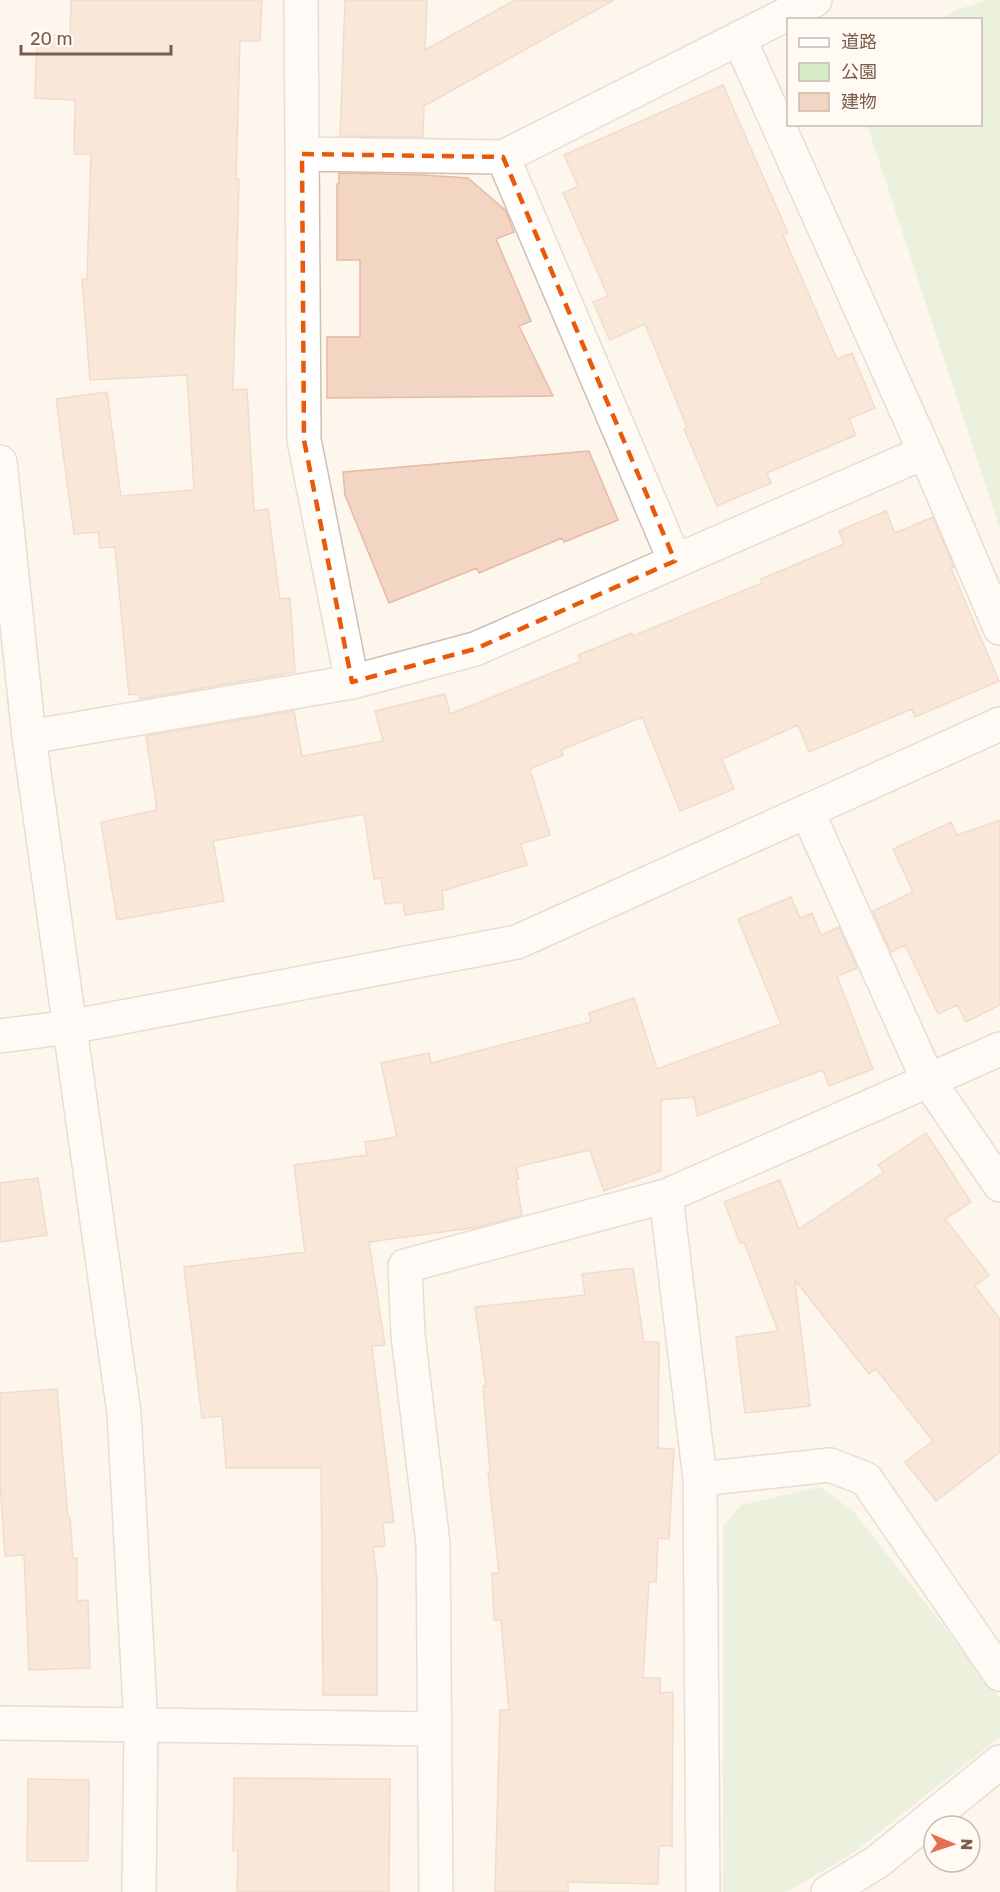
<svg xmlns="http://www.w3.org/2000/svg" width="1000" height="1892" font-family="Rubik,'Noto Sans JP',sans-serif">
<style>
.green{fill:#d8ecc9}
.building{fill:#f3d5c3;stroke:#e6bba3;stroke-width:1.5}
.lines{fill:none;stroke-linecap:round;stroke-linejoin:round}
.minor-casing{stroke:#d1beb0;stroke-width:36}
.minor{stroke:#fff;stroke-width:33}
.marked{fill:none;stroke:#e8590c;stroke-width:4.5;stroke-dasharray:12 8;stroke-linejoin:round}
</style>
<rect width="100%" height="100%" fill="#fdf6ec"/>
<!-- green -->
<path class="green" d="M987,0h13v529l-133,-404 113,-1v-104l-39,-1 18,-10z
M820,1487l33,24 147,187v39l-151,119 -62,36h-64v-366l18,-21z"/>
<!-- building -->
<path class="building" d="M71,0h191l-2,41h-20l-4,138h3l-6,211 14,-1 7,122 14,-2 12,90 10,-1 5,74 -155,27 -1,-5 -10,1 -14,-148 -15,1 -2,-16 -24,2 -18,-135 51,-7 14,104 73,-6 -7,-115 -97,5 -8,-101h5l4,-125h-17l1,-54 -40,-2 2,-64 33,2z
M345,0h82l-2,50 90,-50h99l-190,106 -1,31 -83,-1z
M723,85l65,148 -5,2 54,124 15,-6 23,55 -26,11 7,16 -89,38 4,10 -54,23 -33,-77 3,-2 -42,-103 -35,16 -17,-38 15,-6 -45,-103 15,-7 -14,-31z
M339,173l83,2 46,3 37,32 9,22 -18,7 35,82 -12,5 34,70 -226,2v-61h33v-77h-23v-76h2z
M589,451l29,69 -54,22 -2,-4 -83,35 -2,-5 -88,35 -44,-108 -2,-23z
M886,511l9,22 38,-16 21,50 -3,1 48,113 -84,36 -3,-8 -103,43 -11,-27 -76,34 12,30 -54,22 -38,-94 -81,33 2,5 -33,14 20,66 -29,9 6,21 -85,26 2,18 -39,6 -2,-13 -18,2 -4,-26 -7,1 -10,-65 -151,27 11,60 -107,19 -16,-98 56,-12 -11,-74 148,-25 8,45 81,-15 -8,-30 70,-17 5,20 131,-53 -3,-6 54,-22 1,3 129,-53 -1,-4 83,-35 -5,-13z
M1000,820v185l-34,17 -9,-17 -19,9 -33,-69 -14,7 -18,-41 40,-19 -20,-43 58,-27 6,13z
M791,897l9,21 12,-5 9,22 18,-8 18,41 -19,8v3l35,90 -44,17 -6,-16 -126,46 -3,-19 -33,3v71l-57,20 -14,-41 -74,17 3,12 -3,1 6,35 -43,12 -110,15 16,103 -13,1 22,176 -11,1 2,23 -12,1 4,32v116h-54l-2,-227h-95l-4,-52 -20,2 -18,-151 121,-15 -11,-87 73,-10 -2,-13 32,-5 -16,-74 48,-10 2,10 160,-41 -2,-9 45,-15 23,71 124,-45 -43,-105z
M926,1133l45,69 -26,17 44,56 -14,11 25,33v133l-64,49 -31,-39 28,-21 -57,-72 -7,5 -74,-94 15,126 -65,7 -9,-76 42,-6 -34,-89 -4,1 -16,-41 56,-22 19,49 85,-57 -6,-7z
M38,1178l9,57 -47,7v-59z
M633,1268l11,74h15l-1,106 16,1 -5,90 -11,-1 -2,44h-7l-6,96h17v15l13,-1 -1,154h-13l-1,38 -90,-2v10h-73l5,-182h9l-8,-90h-7l-2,-47h7l-11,-101h2l-7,-86h3l-11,-79 110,-12 -3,-21z
M57,1389l11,128h2l3,41h4v43l11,-1 2,68 -61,2 -5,-115 -19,1 -5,-75v-88z
M234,1778l156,1 -1,113h-152l1,-41h-5z
M28,1779l61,1 -1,81h-61z"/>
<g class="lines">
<defs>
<path id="minor" d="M301,0l3,440 48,242
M739,38l186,414 75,176
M302,154l201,3 312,-157
M503,157l172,404
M0,462l29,275 95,676 17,312 -2,167
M29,737l323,-55 123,-33 450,-197
M807,811l121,269 72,105
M0,1036l70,-9 447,-85 483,-218
M666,1196l34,283 3,413
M700,1479l130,-14 36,14 134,195
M0,1723l435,6
M436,1892l-3,-348 -25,-209 -3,-69 261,-70 334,-147
M828,1892l49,-30 123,-100"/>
</defs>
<!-- minor casing -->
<use href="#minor" class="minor-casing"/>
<!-- minor -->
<use href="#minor" class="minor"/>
</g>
<!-- marked area -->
<path d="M0 0H1000V1892H0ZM302,154l201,3 172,404 -200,88 -123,33 -48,-242z" fill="#fdf6ec" fill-opacity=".55" fill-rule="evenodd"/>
<path class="marked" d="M302,154l201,3 172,404 -200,88 -123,33 -48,-242z"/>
<!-- legend -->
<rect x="787" y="18" width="195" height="108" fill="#fffaf3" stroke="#cabbb1" stroke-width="1.5"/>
<rect x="799" y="38" width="30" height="9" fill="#ffffff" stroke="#cabbb1" stroke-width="1.5"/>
<text x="841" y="48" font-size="18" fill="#7a5c4d">道路</text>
<rect x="799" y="63" width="30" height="18" fill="#d8ecc9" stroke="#cabbb1" stroke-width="1.5"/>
<text x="841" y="78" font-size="18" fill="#7a5c4d">公園</text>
<rect x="799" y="93" width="30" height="18" fill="#f3d5c3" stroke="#cabbb1" stroke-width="1.5"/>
<text x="841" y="108" font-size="18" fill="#7a5c4d">建物</text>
<!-- north arrow -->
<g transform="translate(952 1844) rotate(92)"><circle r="28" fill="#fffaf3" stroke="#cabbb1" stroke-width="1.5"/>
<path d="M0-4.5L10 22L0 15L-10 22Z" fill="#e76f51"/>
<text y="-9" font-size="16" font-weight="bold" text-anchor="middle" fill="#7a5c4d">N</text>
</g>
<!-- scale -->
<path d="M21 45v9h150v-9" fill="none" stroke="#7a5c4d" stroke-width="3"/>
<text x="30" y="45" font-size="18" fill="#7a5c4d" stroke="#fffaf3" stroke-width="4.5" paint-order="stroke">20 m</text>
</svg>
